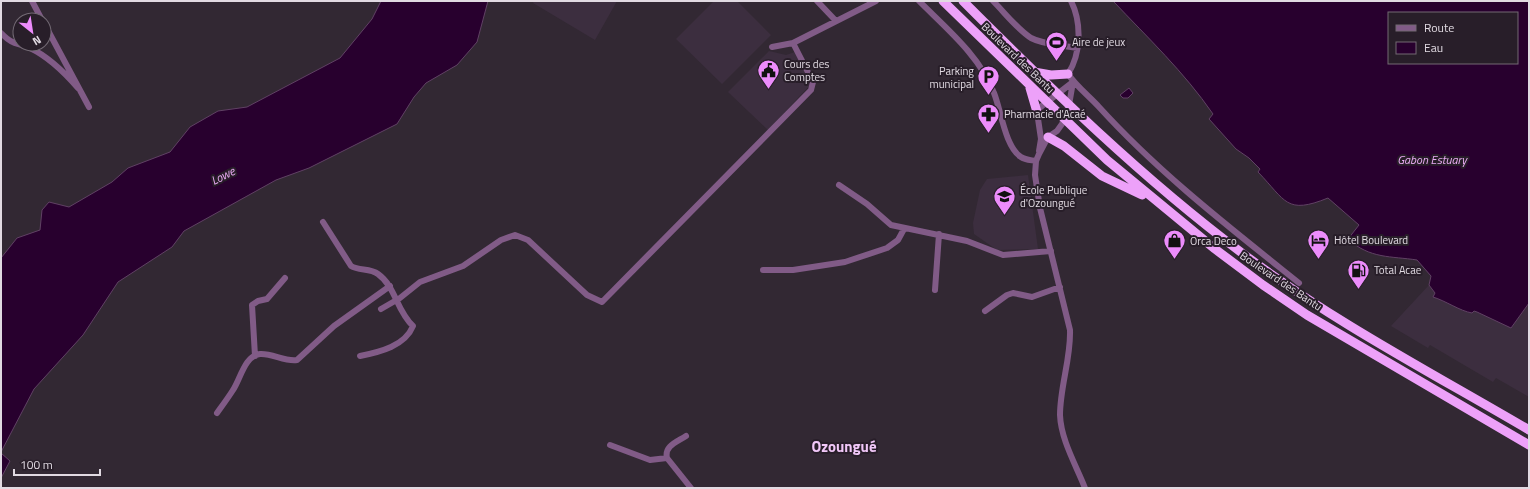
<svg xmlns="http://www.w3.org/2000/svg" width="1530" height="489" font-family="'Titillium Web',sans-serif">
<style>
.built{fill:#3c2e3f}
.water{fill:#28002e;stroke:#604164;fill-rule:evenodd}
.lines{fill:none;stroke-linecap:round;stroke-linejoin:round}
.minor{stroke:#815b87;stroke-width:6}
.highway{stroke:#eda1f9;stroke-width:9}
.labels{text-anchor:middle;stroke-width:4;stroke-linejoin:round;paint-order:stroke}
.poi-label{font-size:11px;fill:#e1dae2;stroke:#281e29;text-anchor:start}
.street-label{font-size:11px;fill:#e1dae2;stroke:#281e29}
.water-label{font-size:12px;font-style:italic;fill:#ebacf5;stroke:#281e29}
.district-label{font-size:15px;font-weight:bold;fill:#f1c7f8;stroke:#281e29}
</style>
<rect width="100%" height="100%" fill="#322833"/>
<!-- built -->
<path class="built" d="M534,1h83l-22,39 -62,-37z
M714,1h23l34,34 -49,49 -46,-45z
M769,51l17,4 9,-3 17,31 -44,47 -40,-38z
M1028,175l10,74 -41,1 -23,-16 -1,-11 7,-33 7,-11z
M1429,285l6,8 -2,4 44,15 34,16 18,-25v94l-33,-19 -3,4 -63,-37 -2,3 -37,-22z"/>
<!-- water -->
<path class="water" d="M381,1h107l-11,41 -20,23 -31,18 -12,14 -17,27 -88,44 -33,12 -92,51 -12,16 -54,35 -35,53 -49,54 -33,63v-194l16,-20 23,-8 2,-20 7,-8 20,5 43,-25 16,-14 42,-16 20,-25 28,-16 29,-4 93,-49 32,-39z
M1113,1h416v302l-18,25 -34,-16 -3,-1 -2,2c-12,-2 -26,-12 -39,-16l2,-4 -6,-8 2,-9 -14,-16c-26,-4 -47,-1 -69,-21l11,-14 -31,-27c-42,17 -42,3 -70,-26l2,-3 -11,-11 -13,-9 -27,-30 4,-5c-29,-42 -65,-76 -100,-113zM1389,13h128v50h-128z
M1129,88l4,5 -5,5h-5l-3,-3z
M1,453l9,8 -9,17z"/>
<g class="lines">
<!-- minor -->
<path class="minor" d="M32,1l10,19
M817,1l19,20
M919,1c27,27 61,55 75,92 7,17 11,54 27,64 4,3 10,3 15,4
M993,1c12,12 24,28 38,37 13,7 32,7 46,10
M1071,1c11,22 10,53 -3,73 8,12 21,22 31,33 60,66 130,120 200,176
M44,23l45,84
M1,33c13,13 15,9 29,15 19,9 35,25 48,40
M772,47l21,-4 83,-42
M1073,82l-4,23 -7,19 -5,7 -9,6 -9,17 -3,7 -1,14 5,33 30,122c1,28 -10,57 -10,85 1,25 16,50 25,73
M1039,151l2,-12 -4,-27 1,-3 35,-27
M839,185l28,19 24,21 76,16 36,14 48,-4
M323,222l28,44c8,5 19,2 27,8 18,13 18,36 35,52 -8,20 -33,26 -53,30
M763,270h30l52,-8 42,-14 11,-8 6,-11
M935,290l4,-56
M381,309l19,-11 20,-16 43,-16 38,-26 14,-5 13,5 59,55 15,7 209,-212 2,-8 -20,-39
M985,311l22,-16 6,-2 19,4 28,-10
M255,356l-3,-51 6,-4 9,-2 18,-21
M217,413c5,-7 11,-15 16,-23 7,-10 12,-35 27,-36 12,-1 25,8 37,6l37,-34 56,-40
M686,436c-9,6 -22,10 -19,22l24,30
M610,445l40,15 17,-2"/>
<!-- highway -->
<path class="highway" d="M943,1l164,159 108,89 48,36 44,30 222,130
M963,1c89,89 179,177 279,252 90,68 190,120 287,177
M1034,72l17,3 17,-1
M1030,88l7,24
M1048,137l16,9 38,30 40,19"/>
</g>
<!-- icons -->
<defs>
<symbol id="stadium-pin" viewBox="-11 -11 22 30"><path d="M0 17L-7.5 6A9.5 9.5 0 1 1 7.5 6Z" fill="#ec8cfb" stroke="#281e29"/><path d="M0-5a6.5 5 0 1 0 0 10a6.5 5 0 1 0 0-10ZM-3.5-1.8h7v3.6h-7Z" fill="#111"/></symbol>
<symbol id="civic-pin" viewBox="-11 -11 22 30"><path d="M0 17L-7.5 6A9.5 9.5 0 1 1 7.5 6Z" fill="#ec8cfb" stroke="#281e29"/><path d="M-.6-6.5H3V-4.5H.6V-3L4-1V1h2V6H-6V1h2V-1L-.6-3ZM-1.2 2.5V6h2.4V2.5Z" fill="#111"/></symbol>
<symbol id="parking-pin" viewBox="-11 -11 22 30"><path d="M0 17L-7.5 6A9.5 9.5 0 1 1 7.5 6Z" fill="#ec8cfb" stroke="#281e29"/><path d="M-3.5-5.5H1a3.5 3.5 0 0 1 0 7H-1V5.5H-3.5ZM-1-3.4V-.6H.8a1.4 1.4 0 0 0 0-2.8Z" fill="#111"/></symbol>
<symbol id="pharmacy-pin" viewBox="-11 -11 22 30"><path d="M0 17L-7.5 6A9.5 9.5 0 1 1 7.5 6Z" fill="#ec8cfb" stroke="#281e29"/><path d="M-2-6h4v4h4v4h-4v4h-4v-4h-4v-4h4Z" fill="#111"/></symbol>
<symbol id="school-pin" viewBox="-11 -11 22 30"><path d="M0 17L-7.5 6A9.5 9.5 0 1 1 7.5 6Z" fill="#ec8cfb" stroke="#281e29"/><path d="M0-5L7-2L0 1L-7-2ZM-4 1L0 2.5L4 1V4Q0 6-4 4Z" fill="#111"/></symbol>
<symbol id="hotel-pin" viewBox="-11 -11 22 30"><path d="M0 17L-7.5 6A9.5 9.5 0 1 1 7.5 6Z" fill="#ec8cfb" stroke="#281e29"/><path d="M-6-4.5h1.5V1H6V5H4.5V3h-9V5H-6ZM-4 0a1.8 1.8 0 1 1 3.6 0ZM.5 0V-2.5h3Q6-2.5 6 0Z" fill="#111"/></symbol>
<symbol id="shop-pin" viewBox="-11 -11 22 30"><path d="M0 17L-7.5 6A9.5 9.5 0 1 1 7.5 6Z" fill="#ec8cfb" stroke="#281e29"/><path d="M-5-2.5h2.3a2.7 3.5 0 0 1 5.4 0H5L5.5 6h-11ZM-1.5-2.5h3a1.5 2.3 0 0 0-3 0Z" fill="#111"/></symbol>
<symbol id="fuel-pin" viewBox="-11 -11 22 30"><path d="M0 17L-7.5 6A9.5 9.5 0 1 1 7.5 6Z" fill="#ec8cfb" stroke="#281e29"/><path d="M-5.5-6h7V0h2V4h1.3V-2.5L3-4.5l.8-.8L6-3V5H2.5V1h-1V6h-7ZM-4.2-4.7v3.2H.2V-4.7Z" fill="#111"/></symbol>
</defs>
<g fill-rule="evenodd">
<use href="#stadium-pin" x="1044" y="30" width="25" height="34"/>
<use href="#civic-pin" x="756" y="58" width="25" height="34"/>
<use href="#parking-pin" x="976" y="64" width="25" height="34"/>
<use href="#pharmacy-pin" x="976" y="102" width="25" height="34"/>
<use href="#school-pin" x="992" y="184" width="25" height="34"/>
<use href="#hotel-pin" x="1306" y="228" width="25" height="34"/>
<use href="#shop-pin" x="1162" y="228" width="25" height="34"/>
<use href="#fuel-pin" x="1346" y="258" width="25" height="34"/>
</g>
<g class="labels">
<!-- poi labels -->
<g class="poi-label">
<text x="1072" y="46">Aire de jeux</text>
<text x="784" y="68">Cours des<tspan x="784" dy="13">Comptes</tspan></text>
<text x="974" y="75" text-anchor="end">Parking<tspan x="974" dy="13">municipal</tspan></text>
<text x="1004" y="118">Pharmacie d'Acaé</text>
<text x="1020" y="194">École Publique<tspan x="1020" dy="13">d'Ozoungué</tspan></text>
<text x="1334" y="244">Hôtel Boulevard</text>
<text x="1190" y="245">Orca Deco</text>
<text x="1374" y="274">Total Acae</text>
</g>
<!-- street labels -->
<g class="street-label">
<text transform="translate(1018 58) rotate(44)" y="4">Boulevard des Bantu</text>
<text transform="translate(1281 281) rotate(34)" y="4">Boulevard des Bantu</text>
</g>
<!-- water labels -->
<g class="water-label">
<text x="1432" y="164">Gabon Estuary</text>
<text transform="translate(223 176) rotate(-27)" y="4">Lowe</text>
</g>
<!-- district labels -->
<g class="district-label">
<text x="844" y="452">Ozoungué</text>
</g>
</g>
<!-- border -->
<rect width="1530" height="489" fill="none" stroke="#e1dae2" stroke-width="4"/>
<!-- legend -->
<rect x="1388" y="12" width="130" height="52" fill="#281e29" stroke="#726973"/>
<rect x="1396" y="25" width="20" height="6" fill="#815b87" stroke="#726973"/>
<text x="1424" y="32" font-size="12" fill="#e1dae2">Route</text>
<rect x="1396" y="42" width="20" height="12" fill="#28002e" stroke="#726973"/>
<text x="1424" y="52" font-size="12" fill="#e1dae2">Eau</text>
<!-- north arrow -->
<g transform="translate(32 32) rotate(150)"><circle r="19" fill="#281e29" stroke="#726973"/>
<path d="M0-3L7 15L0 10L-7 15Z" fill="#ec8cfb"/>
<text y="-6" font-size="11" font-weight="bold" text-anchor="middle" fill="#e1dae2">N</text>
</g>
<!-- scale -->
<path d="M14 469v6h86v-6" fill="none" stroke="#e1dae2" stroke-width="2"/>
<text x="20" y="469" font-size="12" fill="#e1dae2" stroke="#281e29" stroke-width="3" paint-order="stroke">100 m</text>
</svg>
